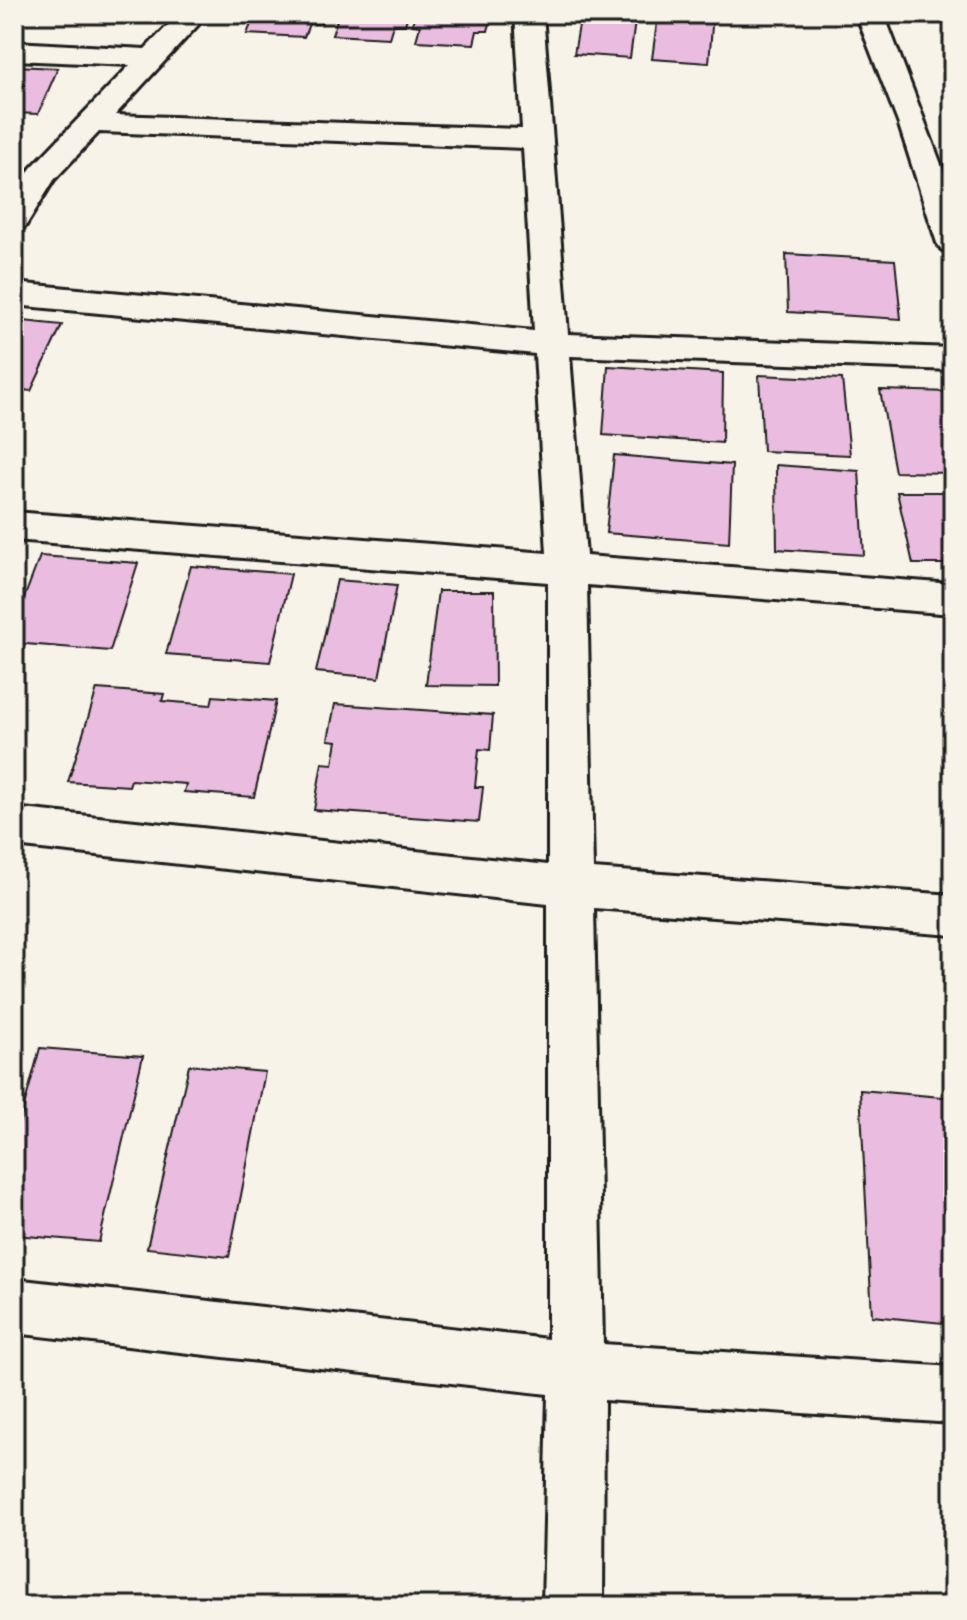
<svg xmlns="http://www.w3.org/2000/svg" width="967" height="1620" font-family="Mali,sans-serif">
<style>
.building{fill:#e9bce0;stroke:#1c1c1c;stroke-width:2}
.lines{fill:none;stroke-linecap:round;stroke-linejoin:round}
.minor-casing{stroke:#1c1c1c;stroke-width:6}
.minor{fill:#f7f3e8;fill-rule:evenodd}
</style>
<rect width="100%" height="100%" fill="#f7f3e8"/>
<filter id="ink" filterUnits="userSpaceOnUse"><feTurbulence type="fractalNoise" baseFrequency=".0125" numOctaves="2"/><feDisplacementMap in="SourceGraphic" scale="16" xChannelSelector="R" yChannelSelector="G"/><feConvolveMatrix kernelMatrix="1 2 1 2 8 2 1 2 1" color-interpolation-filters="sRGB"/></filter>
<g filter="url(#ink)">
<!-- building -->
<path class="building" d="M247,14h77l-3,10h-12l-5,13 -57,-3 6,-15 -8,-1z
M331,14h77l-3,11h-12l-4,13 -57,-3 5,-15h-8z
M415,14h70l7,1 -4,16h-11l-3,13 -58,-3 4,-15 -8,-1z
M581,14h55l-6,44 -56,-4z
M658,14h55l-4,49 -57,-4z
M14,66l44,2 -20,46 -24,-1z
M786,254l109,6 6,59 -113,-7z
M14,320l48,5 -31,66 -17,-2z
M608,366l115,7 -1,70 -119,-8z
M759,375l83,4 8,76 -87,-4z
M880,390l73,2v81l-58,-1z
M614,455l118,10 -3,78 -123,-10z
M776,465l83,6 5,84 -87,-6z
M897,492h56v72h-40z
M40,556l98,7 -28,88 -96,-8v-18z
M191,566l100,8 -21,88 -104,-8z
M337,580l60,5 -18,93 -63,-6z
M438,591h56l1,95 -69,-1z
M97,689l67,5 -2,7 49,4 2,-9 63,5 -22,96 -70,-5 2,-8 -55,-4 -2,6 -61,-4z
M335,704l158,11 -3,35 -11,-1 -4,38h8l-4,35 -165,-12 8,-47 11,1 4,-23 -9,-1z
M40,1048l103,8 -44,186 -85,-7v-92z
M189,1065l76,7 -36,185 -82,-9z
M860,1090l93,8v226l-81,-8z"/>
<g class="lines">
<defs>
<path id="minor" d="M179,14h29l-93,101 407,14 -7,-115h28l25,320 385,14v22l-383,-14 16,200 367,28v30l-366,-29 6,284 360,26v40l-359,-27 9,436 350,23v56l-349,-23 -1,206h-60l5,-212 -534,-61v-54l534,60v-435l-534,-58v-38l534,57v-283l-534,-42v-28l533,41 -12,-199 -521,-49v-22l520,48 -11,-183 -424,-16 -45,48 -29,47 -11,3v-35l17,-27 99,-103 -116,-5v-18l131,7z
M856,14h28l69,182v57l-11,-3 -5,-7 -38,-118z"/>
</defs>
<!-- minor casing -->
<use href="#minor" class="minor-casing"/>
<!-- minor -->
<use href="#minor" class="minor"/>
</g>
</g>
<!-- margin -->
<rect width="967" height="1620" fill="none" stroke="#f7f3e8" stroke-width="48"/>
<rect x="24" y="24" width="919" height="1572" fill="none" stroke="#1c1c1c" stroke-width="3" filter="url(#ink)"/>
</svg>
